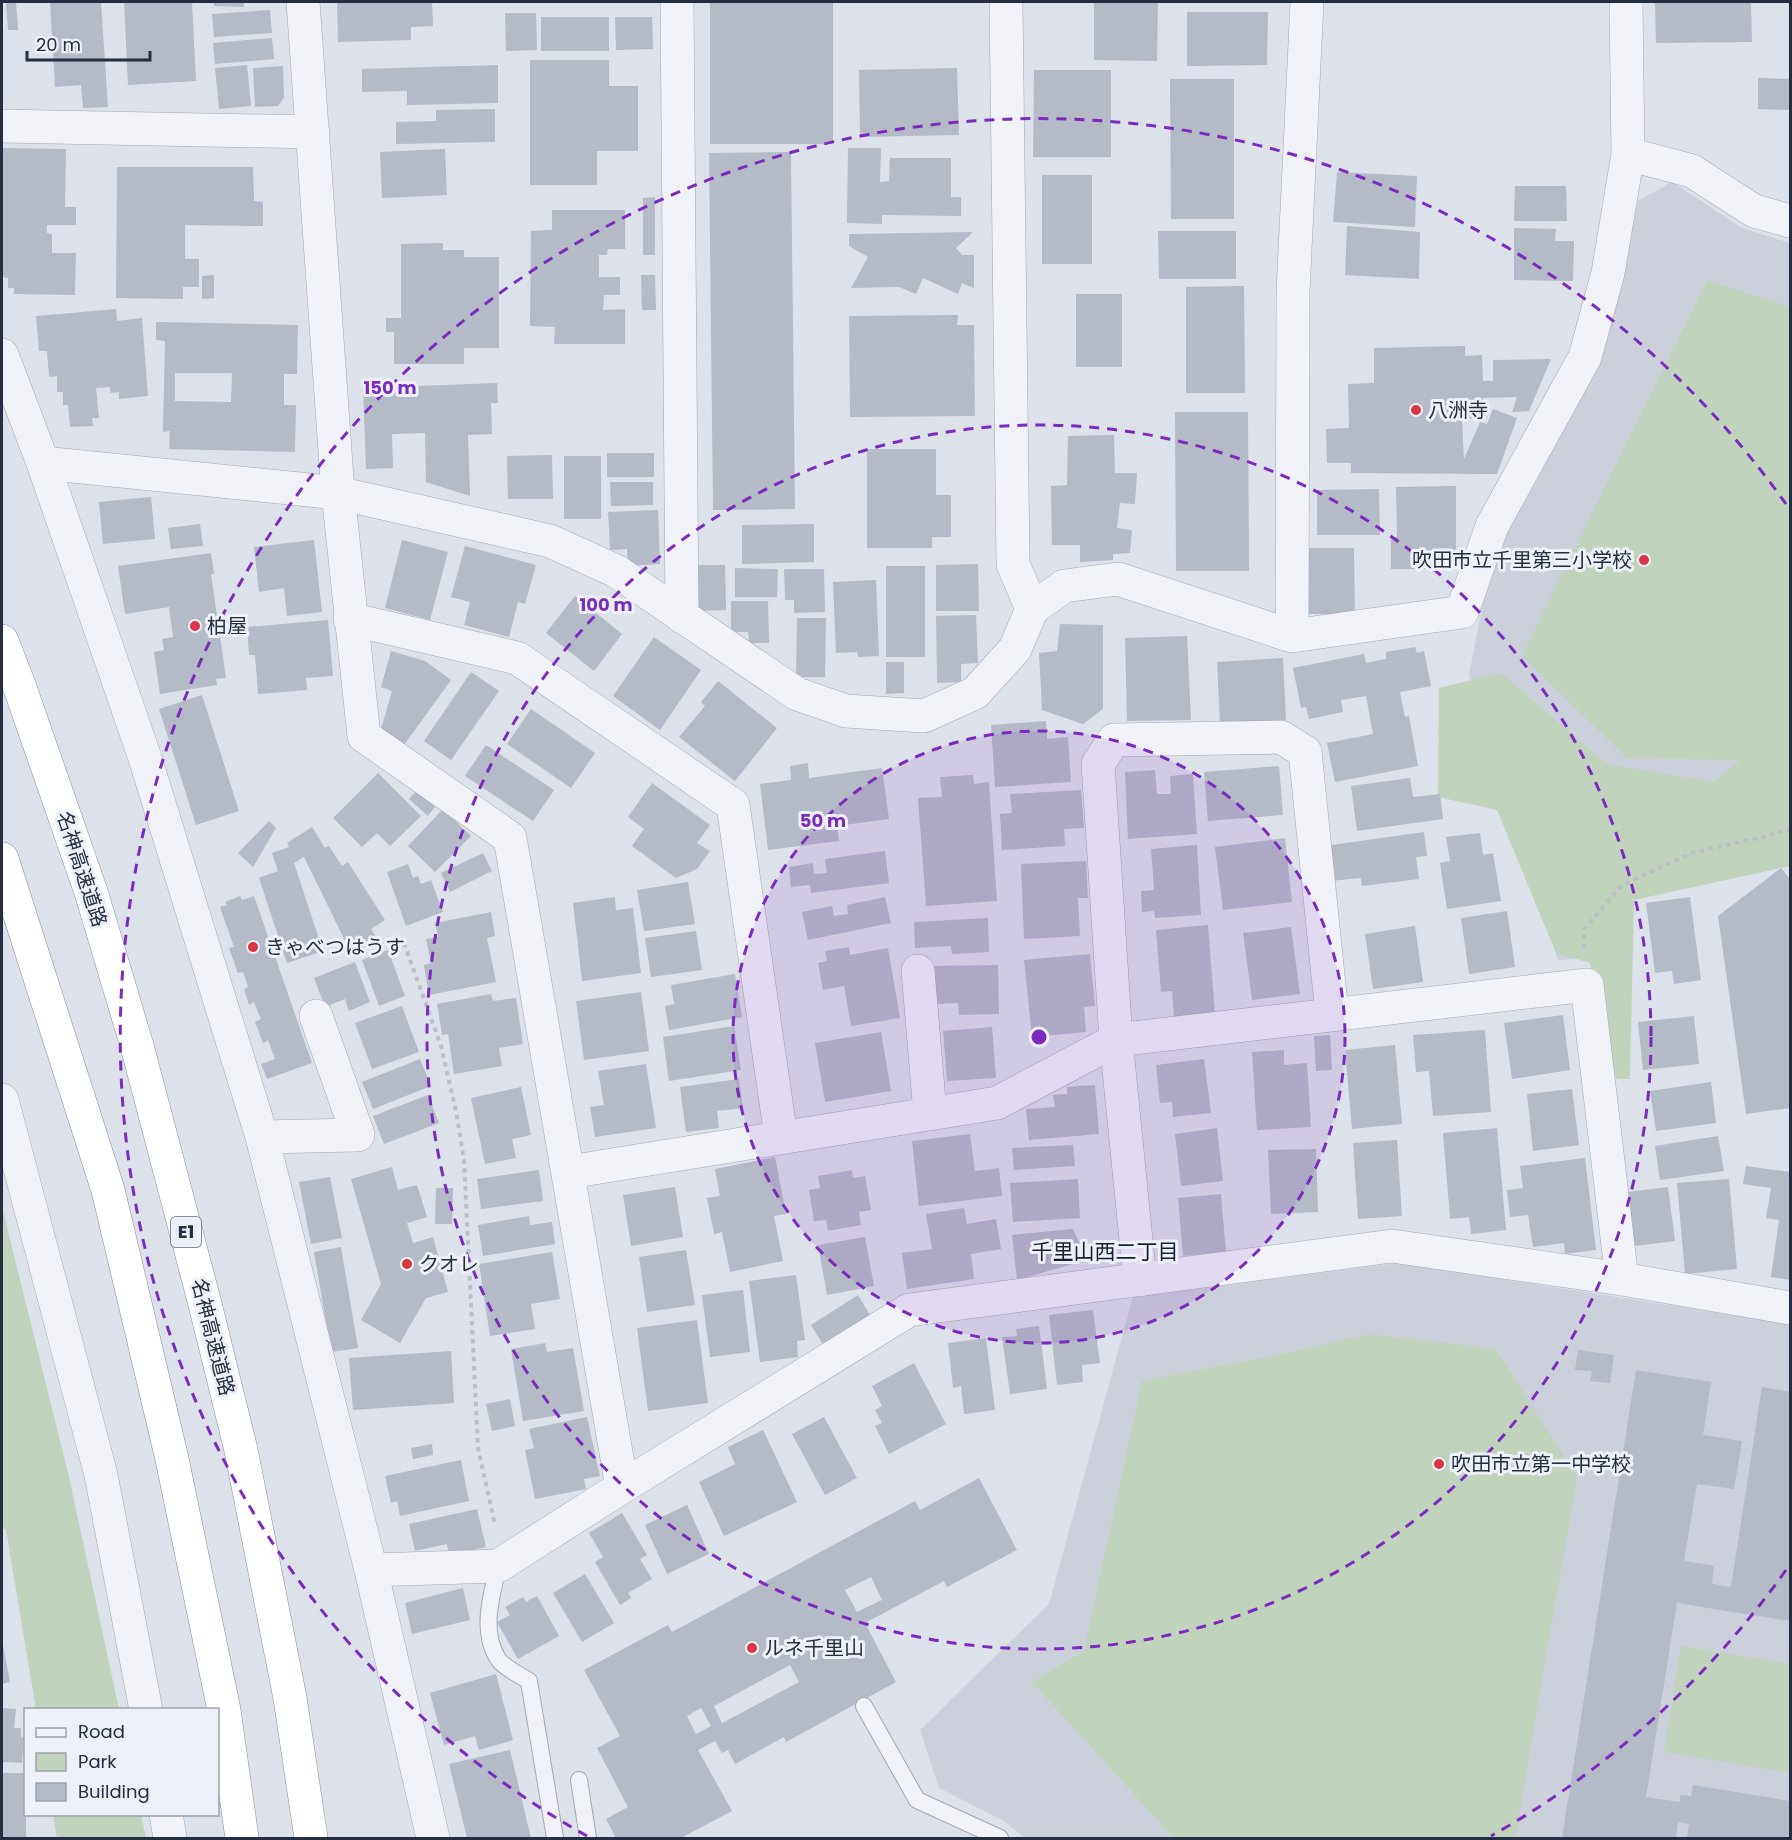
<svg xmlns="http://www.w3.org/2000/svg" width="1792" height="1840" font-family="Poppins,'Noto Sans JP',sans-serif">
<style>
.built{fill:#cbd0db}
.green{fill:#c2d3bd}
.building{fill:#b4bac6;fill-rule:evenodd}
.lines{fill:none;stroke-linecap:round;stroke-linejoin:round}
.service-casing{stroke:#a2a8b3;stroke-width:18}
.minor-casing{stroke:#a2a8b3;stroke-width:34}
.tertiary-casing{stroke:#a2a8b3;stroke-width:34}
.motorway-casing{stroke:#838da1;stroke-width:34}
.path{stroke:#bbbfc8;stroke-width:4;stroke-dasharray:4.5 4.5;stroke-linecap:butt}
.service{stroke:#f0f2f7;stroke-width:16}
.minor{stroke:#f0f2f7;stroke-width:33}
.tertiary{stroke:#f0f2f7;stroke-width:33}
.motorway{stroke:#fff;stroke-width:33}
.ring{fill:none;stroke:#7b2cbf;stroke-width:3;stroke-dasharray:10 8}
.poi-dot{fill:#db3545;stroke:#edf0f6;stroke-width:2}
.labels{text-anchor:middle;stroke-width:6;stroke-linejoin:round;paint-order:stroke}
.shield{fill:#edf0f6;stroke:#616877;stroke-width:1.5}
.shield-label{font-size:18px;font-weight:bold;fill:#252e41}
.poi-label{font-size:20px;fill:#252e41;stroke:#edf0f6;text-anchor:start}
.street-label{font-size:20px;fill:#252e41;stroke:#edf0f6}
.neighbourhood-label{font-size:21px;fill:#181f31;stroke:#edf0f6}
.centre{fill:#7b2cbf;stroke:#edf0f6;stroke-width:3}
.ring-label{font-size:18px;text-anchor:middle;font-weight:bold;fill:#7b2cbf;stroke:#edf0f6;stroke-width:6;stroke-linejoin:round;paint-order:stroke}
</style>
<rect width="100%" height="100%" fill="#dde1e9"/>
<!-- built -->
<path class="built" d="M1672,182l70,46 48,15v600l-162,52 -30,63 -40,2 -89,-285 14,-74 29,-83 111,-242 15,-75z
M1398,1263l392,61v514h-765l-21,-17 -65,-33 -19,-58 129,-126 84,-307z"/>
<!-- green -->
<path class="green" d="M1707,280l83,27v559l-156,34 -4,179h-21l-19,-116 -34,-10 -59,-143 -59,-13 1,-109 62,-15 106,91 107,18 26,-22 -113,-2 -105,-102z
M2,1207l67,270 50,232h-83l-30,-179 -4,-3z
M1369,1334l127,15 81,128 -62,361h-341l-142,-156 52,-31 58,-270 154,-30z
M1681,1646l109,18v109l-126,-21z
M53,1815h88l5,23h-89z"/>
<!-- building -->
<path class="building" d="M6,2h10l2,28h-10z
M50,2h51l7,105 -25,1 -2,-23 -26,2z
M124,2h68l4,79 -68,4z
M214,2h30v5l-30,-1z
M337,2h95l1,24 -22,1v13l-73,2z
M710,2h123v142h-123z
M1094,2h64l-1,59 -63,-1z
M1655,2h96l1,40 -96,1z
M270,10l2,23 -58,4 -2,-23z
M1187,12h81l-1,53 -80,1z
M505,13h31l1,37 -31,1z
M541,17h68v34h-68z
M615,17h37l1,32 -37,1z
M272,38l2,21 -59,5 -2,-21z
M530,60h79v26h29v65h-41v34h-67z
M247,65l4,41 -32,3 -4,-41z
M498,65v38l-91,2v-14l-45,1v-23z
M283,66l1,32 -6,8 -23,1 -2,-39z
M957,68l2,67 -99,2 -1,-67z
M1034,70h77v87h-78z
M1758,78l32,1v31l-32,-1z
M1170,79h64v140h-63z
M495,109v33l-99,2v-22l40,-1v-11z
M2,148l64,1 -1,58h11v18h-29v8l5,1v19h24l-1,42 -61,-1v-6h-6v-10l-6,-1z
M848,148h33l-1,34 9,-1 1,-23h61v39h10v19l-79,-1v9l-35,-1z
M445,149l2,46 -65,3 -2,-46z
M791,152l4,357 -82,1 -4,-357z
M117,167h136l1,34 9,1v24l-78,-1v34h14v28h-16v12l-67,-1z
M1337,172l80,4 -2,51 -82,-5z
M1042,175h50v89h-50z
M1515,186h51l1,35h-53z
M655,197v58h-12v-57z
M552,210h73v39h-17l-1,6h-8v22h21v18h-16l-1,15 22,-1v35h-71l1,-17 -25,-1 1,-95 21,-1z
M1347,226l73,6 -1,47 -74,-4z
M1514,228l42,1 -1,12h19l-1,40 -59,-1z
M1158,231h78v48h-77z
M973,232l-17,16 6,7h12v33l-12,-5 -4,11 -35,-16 -7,16 -17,-7 -48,1 17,-31 -19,-11v-12z
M443,243v7h21v7h35v91h-35v16h-70v-32h-8v-14h15v-74z
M214,275v23l-12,1v-23z
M641,275h14l1,35h-14z
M1244,286l1,107h-59v-106z
M1076,294h46v73h-46z
M116,309l1,12 25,-3 6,78 -29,3v-7l-8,1 -1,-6 -14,1 3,30h-7l1,8 -23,1 -2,-22h-5v-13h-6v-16l-8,1 -2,-26h-8l-3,-35z
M958,315l-1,10h17l1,91 -125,1 -1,-101z
M156,322l142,3 -1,49h-13v31h12l-1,47 -126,-3 1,-18 -7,1 2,-91 -9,-1zM175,373h57l-1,29 -56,-1z
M1465,346v10l17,-1 1,26h10v-21l58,-1 -22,52 -17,1 5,-15 -34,1v20l-21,1 2,40 16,-37 7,2 6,-15 24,9 -20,56 -146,-1v-10h-24l-1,-34 23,-1 -1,-44 26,-1v-35z
M497,383l1,20h-7l1,31 -24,1 2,61 -44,-14 -1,-49 -33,1 1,34 -27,1 -3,-81z
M1175,412h73l1,159h-73z
M1114,435l1,38h22l-2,31 -15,-1 -3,25 15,2 -2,23 -17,1v6l-33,2v-17h-28l-1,-59 16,-1 1,-49z
M867,449h69v46h15v42h-19v11h-65z
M607,453h47v24h-47z
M552,455l1,44h-45l-1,-43z
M564,456h37v63h-37z
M610,482h43v23l-42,1z
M1456,486v66h-15v17h-50v-32h6l-1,-50z
M1379,489l1,46h-63v-45z
M151,497l4,42 -52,5 -4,-42z
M658,510l2,54 -32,2 -1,-17 -17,1 -2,-38z
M200,524l3,22 -32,3 -3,-21z
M814,524v38l-72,2v-39z
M314,540l8,72 -35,4 -3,-28 -25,4 -5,-45z
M402,540l46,12 -18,68 -45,-12z
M465,546l71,19 -11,39 -7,-2 -9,35 -45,-12 6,-23 -19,-5z
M1309,548h45l1,66h-46z
M211,553l3,21h-3l15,104 -10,1 1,6 -57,9 -6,-42 10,-2 -2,-11 11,-2 -4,-30 -44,7 -7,-48z
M978,564l1,47h-43v-46z
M698,565h27l1,45 -27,1z
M886,566h39v91h-39z
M735,568l43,1 -1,28h-42z
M784,569h40l1,43 -31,1v-13h-9z
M876,580l3,76 -21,1 -1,-5 -21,1 -3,-71z
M575,596l47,38 -28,37 -48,-38z
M731,601h37l1,42h-20l-1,-11h-17z
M976,615l2,48 -17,1v18l-24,1 -1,-67z
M797,618h29l-1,59h-29z
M328,620l5,56 -27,2 1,12 -49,4 -3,-39h-6l-2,-28z
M1060,624l43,1v84l-20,15 -41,-14 -3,-57 18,-2z
M1187,636l4,84 -64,1 -2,-83z
M654,637l47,33 -41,60 -47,-34z
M1415,647l2,6 7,-2 7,35 -31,6 5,25 4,-1 9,50 -83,16 -8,-39 46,-9 -7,-38 -25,4 2,12 -34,7 -3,-12 -5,1 -8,-40 71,-14 2,9 20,-4v-7z
M391,651l34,10 26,19 -47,65 -23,-16 11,-38 -11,-4z
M1283,658l3,62 -66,4 -3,-62z
M886,662h18v31l-18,1z
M471,672l28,19 -48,69 -27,-19z
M718,681l59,47 -42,53 -56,-44 26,-31 -4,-4z
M202,695l37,116 -43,14 -37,-116z
M531,709l64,44 -24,35 -64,-44z
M1046,721l1,18 21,-2 3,45 -76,5 -4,-62z
M486,745l68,45 -21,31 -68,-45z
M808,763l1,15 73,-10 7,51 -52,7 2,15 -71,9 -8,-66 31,-4 -1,-14z
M1279,766l4,49 -75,6 -4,-49z
M1155,770l2,24h14l-1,-18 23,-2 4,60 -69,5 -3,-67z
M378,773l43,43 -31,30 -13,-13 -15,14 -29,-29z
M973,775l1,9 15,-2 8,119 -71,5 -8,-108 24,-1 -2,-20z
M1410,778l3,19 27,-3 3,25 -86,12 -6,-45z
M652,783l58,42 -13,18 13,8 -13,18 -21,9 -44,-32 12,-17 -16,-12z
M417,790l18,17 -7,9 -19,-17z
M1081,790l3,38 -20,1 1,17 -63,4 -2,-36 12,-1 -2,-19z
M443,809l28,27 -36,36 -27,-26z
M269,821l7,7 -23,39 -15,-14z
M312,827l13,21 4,-2 13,20 6,-4 37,58 -14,9 6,10 -25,16 -48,-98 -10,6 29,88 -36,12 -28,-85 19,-7 -6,-18 17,-6 -2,-4z
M1424,832l3,24 -11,1 3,22 -57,7 -1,-8 -31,3 -5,-35z
M1480,833l3,22 10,-2 8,48 -54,8 -7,-46 10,-2 -4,-24z
M1285,838l7,64 -69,8 -8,-63z
M1197,845l4,70 -46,3 -1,-7 -12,1 -1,-21 13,-1 -3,-41z
M885,851l4,32 -78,10 -1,-8 -19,2 -2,-20 24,-4 1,11 13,-1 -2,-14z
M483,853l9,18 -42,21 -9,-19z
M1086,861l2,37h-10l2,38 -56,3 -3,-75z
M408,864l5,14 5,-2 3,8 10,-4 12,32 -37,14 -19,-54z
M1781,868l9,11v229l-44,6 -28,-198z
M688,882l7,42 -51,7 -7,-41z
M240,896l2,4 12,-4 58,167 -45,16 -6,-15 14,-5 -7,-19 -5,3 -8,-21 6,-3 -7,-17 -5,3 -5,-16 4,-2 -5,-15 -5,1 -9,-25 5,-1 -14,-40 7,-2 -2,-3z
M615,897l1,13 17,-2 8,65 -59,8 -9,-78z
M885,897l6,26 -83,17 -6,-28 30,-6 2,10 14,-2 -1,-9z
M1690,897l11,83 -27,4 -2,-13 -17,2 -9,-70z
M1507,911l8,56 -46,7 -8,-56z
M491,912l4,24 -8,2 9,44 -67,13 -5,-30 7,-2 -5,-24 12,-2 -3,-14z
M988,918l1,34 -37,2 -1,-8 -36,2 -1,-26z
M1208,925l7,89 -41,4 -2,-27 -11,1 -5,-62z
M1415,926l8,56 -50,7 -8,-55z
M1291,927l9,67 -48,6 -9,-67z
M696,931l6,39 -51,7 -6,-39z
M849,947l1,8 38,-7 12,70 -49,8 -7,-40 -21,4 -5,-27 9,-2 -2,-10z
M388,950l17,46 -26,10 -17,-46z
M1090,954l5,52 -11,1 2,25 -54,5 -8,-77z
M355,962l15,40 -21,9 -4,-12 -20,8 -11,-29z
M998,965l1,49 -40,1 -1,-12 -23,1 -1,-38z
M735,974l7,43 -73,13 -4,-24 9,-2 -3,-19z
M641,992l8,59 -65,9 -8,-59z
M491,994l2,7 23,-3 7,46 -24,4 3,18 -48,8 -6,-40 -6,1 -5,-31z
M402,1006l17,46 -47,17 -17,-46z
M1563,1015l7,55 -58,9 -8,-56z
M1694,1016l5,48 -56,6 -5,-48z
M734,1026l7,44 -72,11 -6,-44z
M992,1027l4,51 -49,3 -4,-50z
M1485,1030l6,82 -58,4 -4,-45 -13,1 -3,-37z
M881,1032l10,59 -66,11 -10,-59z
M1330,1035l2,35 -16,1 -2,-35z
M1395,1045l7,79 -50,5 -7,-79z
M1284,1050v15l23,-2 4,64 -54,3 -5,-78z
M420,1059l11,27 -58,23 -11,-27z
M1204,1059l7,54 -38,4 -1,-15 -12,1 -4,-38z
M646,1064l10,64 -61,9 -5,-30 14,-2 -6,-34z
M739,1079l4,29 -26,3 2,17 -33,4 -6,-45z
M1711,1082l5,41 -60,8 -6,-40z
M1095,1085l4,49 -70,6 -3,-31 29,-2 -2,-12 14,-1v-7z
M521,1087l10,48 -19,4 4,19 -31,6 -14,-66z
M1572,1089l7,56 -46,6 -6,-57z
M428,1095l11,28 -55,21 -11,-28z
M1217,1128l6,53 -42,5 -6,-52z
M1497,1128l9,102 -35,4 -2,-17 -19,2 -7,-86z
M970,1134l5,37 24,-3 3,28 -83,10 -7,-65z
M1718,1136l6,35 -64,9 -5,-34z
M1397,1140l5,76 -44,3 -5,-76z
M1073,1145l2,21 -61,4 -2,-22z
M1316,1149l2,63 -47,2 -3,-64z
M775,1157l11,57 -12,2 9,45 -53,11 -8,-40 -8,2 -7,-36 13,-2 -5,-27z
M1585,1158l11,92 -31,4 -1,-11 -31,4 -5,-32 -18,2 -3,-27 16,-2 -3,-22z
M1746,1166l44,6v108l-19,-3 8,-57 -13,-2 5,-30 -28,-4z
M392,1167l6,23 19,-5 10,32 -20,6 6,20 20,-6 15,55 -22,6 -26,45 -39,-23 20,-36 -30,-105z
M539,1170l4,31 -62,8 -4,-30z
M852,1170l1,8 12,-2 6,34 -12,2 2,13 -33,6 -2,-11 -12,1 -5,-31 11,-2 -2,-12z
M330,1177l12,61 -31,6 -12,-62z
M1078,1179l2,39 -67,4 -3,-39z
M1729,1179l8,90 -52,5 -8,-91z
M675,1187l8,50 -52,9 -8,-51z
M1668,1187l7,54 -41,5 -6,-54z
M436,1188h17l-1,36h-17z
M1221,1194l5,58 -43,4 -5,-58z
M964,1208l3,16 29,-5 5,30 -30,5 3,25 -67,10 -5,-36 30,-4 -6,-35z
M529,1216l1,9 22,-3 3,22 -72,12 -5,-31z
M1073,1229l14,31 -70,20 -5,-45z
M865,1237l9,49 -47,9 -9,-50z
M341,1247l17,101 -27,4 -17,-100z
M686,1250l9,55 -48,7 -8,-55z
M552,1252l8,47 -29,5 4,25 -45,7 -11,-72z
M796,1275l9,65 -8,1 1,16 -38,5 -11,-81z
M743,1290l7,62 -40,5 -8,-62z
M858,1295l13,22 -47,29 -13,-21z
M1093,1310l7,53 -18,2 1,17 -26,3 -8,-70z
M697,1320l11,83 -60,8 -11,-83z
M1039,1326l8,63 -37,5 -8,-57 15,-1 -1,-7z
M986,1338l9,72 -31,4 -3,-28 -8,2 -5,-45z
M545,1343l2,9 26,-4 11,63 -61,10 -12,-72z
M1578,1350l36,5 -4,28 -20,-2 2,-10 -17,-1z
M451,1351l3,52 -101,7 -4,-52z
M914,1363l32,61 -57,30 -14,-28 7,-3 -7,-13 7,-4 -10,-20z
M1636,1370l75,12 -8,53 39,6 -8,48 -37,-5 -13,77 30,5 -2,18 19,3 31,-200 28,5v229l-113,-18 -31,194 34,5v-7l11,1 2,-11 97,16v37h-103l2,-14 -11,-2 -2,16h-114z
M510,1399l5,27 -23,5 -6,-27z
M587,1417l13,59 -16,3 2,10 -51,10 -10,-49 9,-2 -5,-19z
M824,1417l33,61 -32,17 -33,-61z
M763,1430l34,72 -73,34 -25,-54 36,-18 -7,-17z
M432,1444l1,11 -20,4 -2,-11z
M461,1460l8,41 -69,15 -3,-15 -6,2 -6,-27z
M979,1478l38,72 -70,37 -3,-6 -79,42 31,59 -110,60 -2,-5 -49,27 -7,-14 -6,3 -7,-12 -17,9 34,61 -51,27h-65l-10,-19 22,-12 -31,-59 23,-12 -36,-66 84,-45 4,7 243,-131 5,9zM871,1577l11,23 -25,12 -12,-22zM790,1665l9,17 -77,41 -8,-17zM701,1708l10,18 -15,8 -9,-18z
M687,1505l22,49 -42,20 -22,-49z
M477,1509l9,38 -37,8 -2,-11 -32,7 -6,-27z
M622,1513l25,42 -7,4 12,20 -24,14 3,5 -11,7 -25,-43 8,-5 -14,-24z
M585,1574l29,49 -32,19 -29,-49z
M463,1588l7,32 -58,14 -7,-31z
M537,1596l22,40 -41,23 -21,-37 13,-7 -5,-8 18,-10 3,5z
M2,1639l8,43 -8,2z
M496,1674l17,66 -34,10 -4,-14 -31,9 -14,-52z
M2,1708l14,1 -2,19h7v9l3,1 -2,25 -20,-1z
M510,1750l21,88h-64l-18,-74z
M2,1773h24v65h-24z"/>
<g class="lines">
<defs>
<path id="service" d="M498,1566c-6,29 -18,65 0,93 6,9 22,16 31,22l26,157
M864,1706l53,94 83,38
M579,1780l9,58"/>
<path id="minor" d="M303,2l35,491 26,243 146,102 112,649
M677,2l5,615
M1006,2l7,562 19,45
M2,126l311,6
M1628,154l64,17 62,40 36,10
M2,355l41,108 102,295 117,379 109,433 62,268
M43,463l295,30 212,48 66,30 181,123 49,17 78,5 51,-23 40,-44 17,-40 32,-23 54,-7 174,57 170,-24 30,-86 93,-169 23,-84 20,-119 -2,-152
M350,619l167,39 216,147 48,332
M1292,636l1,-344 14,-290
M918,971l12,142
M262,1137l96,-2 -42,-119
M569,1172l428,-69 119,-63 471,-55 35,294
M1140,1280l-24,-240 -18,-276 16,-24 167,-3 24,15 27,262
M371,1570l127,-4 124,-79 287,-177 483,-64 230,33 168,29"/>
<path id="tertiary" d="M2,1100l99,375 45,235
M166,1814l4,24"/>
<path id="motorway" d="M2,641l18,47 71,204 46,154 68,258 36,146 49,248 21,140
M2,859l106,331 64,269 52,251 18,128"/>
</defs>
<!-- service casing -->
<use href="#service" class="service-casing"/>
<!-- minor casing -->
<use href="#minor" class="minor-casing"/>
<!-- tertiary casing -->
<use href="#tertiary" class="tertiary-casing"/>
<!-- motorway casing -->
<use href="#motorway" class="motorway-casing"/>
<!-- path -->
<path class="path" d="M404,943l37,103 15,65 8,49 14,288 17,77
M1584,948v-19l38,-44 70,-32 75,-17 23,-7"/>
<!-- service -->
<use href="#service" class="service"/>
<!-- minor -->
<use href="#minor" class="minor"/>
<!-- tertiary -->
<use href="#tertiary" class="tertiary"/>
<!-- motorway -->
<use href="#motorway" class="motorway"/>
</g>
<!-- distance rings -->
<circle cx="1039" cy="1037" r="306" fill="#7b2cbf" fill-opacity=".12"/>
<g class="ring">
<circle cx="1039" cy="1037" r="306"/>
<circle cx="1039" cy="1037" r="612"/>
<path d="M1786 1570A918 918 0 0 1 1491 1836M587 1836A918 918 0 1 1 1786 504"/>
</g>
<!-- markers -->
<g class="poi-dot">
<circle cx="1416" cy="410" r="6"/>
<circle cx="1644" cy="560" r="6"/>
<circle cx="195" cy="626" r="6"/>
<circle cx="253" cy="947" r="6"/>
<circle cx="407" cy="1264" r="6"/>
<circle cx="1439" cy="1464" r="6"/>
<circle cx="752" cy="1648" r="6"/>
</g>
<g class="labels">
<!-- shield labels -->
<rect class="shield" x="171" y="1217" width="30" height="30" rx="4.5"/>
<g class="shield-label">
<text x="186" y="1238">E1</text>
</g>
<!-- poi labels -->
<g class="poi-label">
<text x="1428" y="417">八洲寺</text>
<text x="1632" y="567" text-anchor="end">吹田市立千里第三小学校</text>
<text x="207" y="633">柏屋</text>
<text x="265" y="954">きゃべつはうす</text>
<text x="419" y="1271">クオレ</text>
<text x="1451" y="1471">吹田市立第一中学校</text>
<text x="764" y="1655">ルネ千里山</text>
</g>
<!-- street labels -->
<g class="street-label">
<text transform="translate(82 869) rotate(72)" y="7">名神高速道路</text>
<text transform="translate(213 1337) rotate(76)" y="7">名神高速道路</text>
</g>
<!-- neighbourhood labels -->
<g class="neighbourhood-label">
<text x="1105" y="1259">千里山西二丁目</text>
</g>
</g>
<circle cx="1039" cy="1037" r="9" class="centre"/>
<g class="ring-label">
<text x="390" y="394">150 m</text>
<text x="606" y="611">100 m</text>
<text x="823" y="827">50 m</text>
</g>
<!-- border -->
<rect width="1792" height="1840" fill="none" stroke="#252e41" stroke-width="6"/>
<!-- legend -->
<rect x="24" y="1708" width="195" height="108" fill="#edf0f6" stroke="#9da2ae" stroke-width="1.5"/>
<rect x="36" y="1728" width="30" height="9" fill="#f0f2f7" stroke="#9da2ae" stroke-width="1.5"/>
<text x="78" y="1738" font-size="18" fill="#252e41">Road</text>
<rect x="36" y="1753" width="30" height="18" fill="#c2d3bd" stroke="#9da2ae" stroke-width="1.5"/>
<text x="78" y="1768" font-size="18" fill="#252e41">Park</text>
<rect x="36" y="1783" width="30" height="18" fill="#b4bac6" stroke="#9da2ae" stroke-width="1.5"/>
<text x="78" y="1798" font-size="18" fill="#252e41">Building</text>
<!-- scale -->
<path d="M27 51v9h123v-9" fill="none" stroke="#252e41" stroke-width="3"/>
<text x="36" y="51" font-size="18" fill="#252e41" stroke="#edf0f6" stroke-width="4.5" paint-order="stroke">20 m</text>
</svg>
